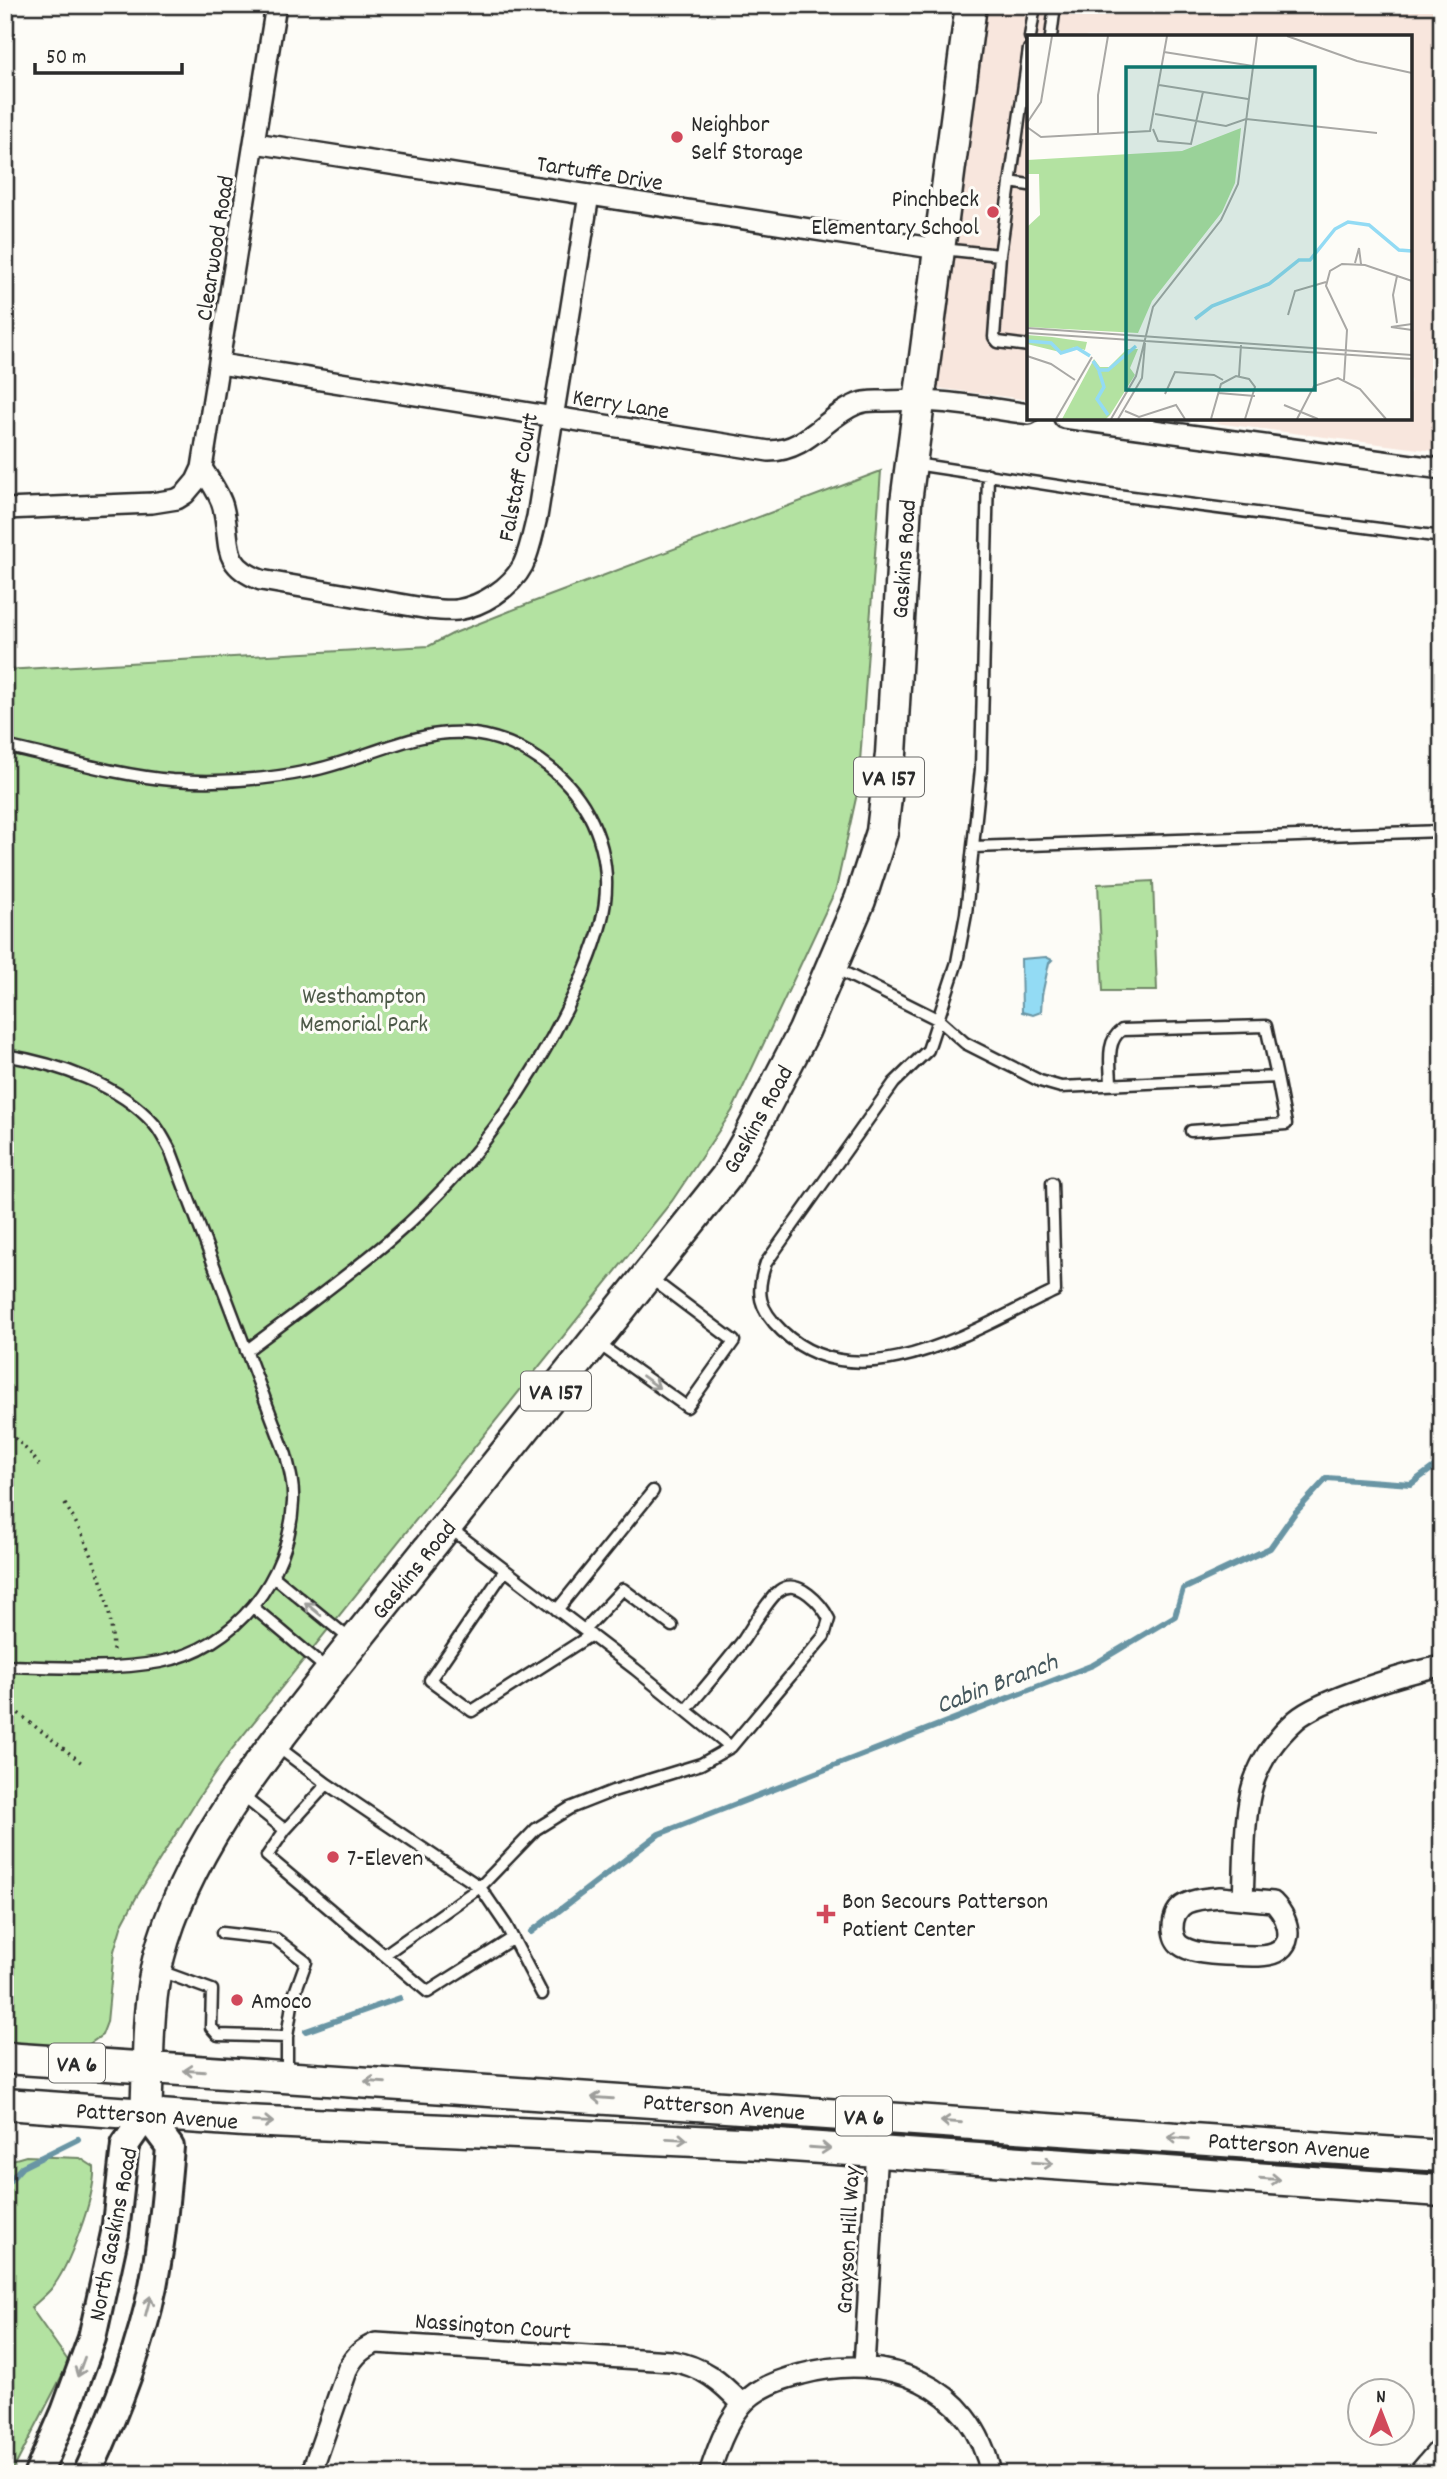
<svg xmlns="http://www.w3.org/2000/svg" width="1447" height="2479" font-family="Dekko,sans-serif">
<style>
.built{fill:#f8e6dd}
.green{fill:#b3e2a1;stroke:#6f8666;stroke-width:2}
.water{fill:#93dbf4;stroke:#6995a4;stroke-width:2}
.lines{fill:none;stroke-linecap:round;stroke-linejoin:round}
.stream{stroke:#6995a4;stroke-width:6}
.service-casing{stroke:#2b2b2b;stroke-width:15}
.minor-casing{stroke:#2b2b2b;stroke-width:24}
.secondary-casing{stroke:#2b2b2b;stroke-width:32}
.primary-casing{stroke:#2b2b2b;stroke-width:35}
.path{stroke:#2b2b2b;stroke-width:3.5;stroke-dasharray:2 5;stroke-linecap:butt}
.service{stroke:#fdfcf7;stroke-width:10}
.minor{stroke:#fdfcf7;stroke-width:19}
.secondary{stroke:#fdfcf7;stroke-width:26}
.primary{stroke:#fdfcf7;stroke-width:30}
.oneway{stroke:#9e9e9b}
.poi-dot{fill:#d1495b;stroke:#fdfcf7;stroke-width:2.5}
.labels{text-anchor:middle;stroke-width:6;stroke-linejoin:round;paint-order:stroke}
.shield{fill:#fdfcf7;stroke:#6a6a68;stroke-width:2}
.shield-label{font-size:23px;font-weight:bold;fill:#2b2b2b}
.poi-label{font-size:24px;fill:#2b2b2b;stroke:#fdfcf7;text-anchor:start}
.street-label{font-size:24px;fill:#2b2b2b;stroke:#fdfcf7}
.park-label{font-size:24px;fill:#4d5948;stroke:#fdfcf7}
.water-label{font-size:26px;font-style:italic;fill:#45575d;stroke:#fdfcf7}
.inset-river{fill:none;stroke:#93dbf4;stroke-width:3.5}
.inset-road{fill:none;stroke:#a9a8a5;stroke-width:2}
.view{fill:#0f766e;fill-opacity:0.15;stroke:#0f766e;stroke-width:3.5}
.inset-edge{fill:none;stroke:#2b2b2b;stroke-width:3.5}
</style>
<rect width="100%" height="100%" fill="#fdfcf7"/>
<filter id="ink" filterUnits="userSpaceOnUse"><feTurbulence type="fractalNoise" baseFrequency=".0143" numOctaves="2"/><feDisplacementMap in="SourceGraphic" scale="14" xChannelSelector="R" yChannelSelector="G"/><feConvolveMatrix kernelMatrix="1 2 1 2 8 2 1 2 1" color-interpolation-filters="sRGB"/></filter>
<g filter="url(#ink)">
<!-- built -->
<path class="built" d="M983,5h459v447l-266,-34h234v-381h-381v363l-92,-12z"/>
<!-- green -->
<path class="green" d="M881,471l-23,318 -22,100 -104,222 -60,90 -440,548 -34,49 -61,98 -15,28 -8,27 -7,71 -5,13 -17,12 -12,3 -68,-4v-1376l424,-24 23,-12 81,-32z
M1153,881l4,110h-54l-5,-107z
M26,2156l54,2 14,9c2,27 -25,101 -43,122 -6,7 -14,13 -20,19l38,54 -58,112h-6v-312z"/>
<!-- water -->
<path class="water" d="M1046,957l6,3 -3,3 -7,32 -1,17 -8,3 -11,-3 -1,-53z"/>
<g class="lines">
<!-- stream -->
<path class="stream" d="M531,1932l128,-98 434,-169 82,-49 8,-27 87,-41 24,-34 33,-36 84,6 31,-23
M306,2031l94,-33
M5,2186l17,-19 56,-28"/>
<defs>
<path id="service" d="M1030,37l5,-32
M1051,37l4,-32
M1010,182l19,3
M942,249l58,6 29,-206
M1000,255l-6,82 4,5 31,4
M915,464l202,31 325,42
M988,474l-7,295 -15,145 -9,48 -29,88 -34,33 -128,180c-11,30 -7,46 16,68 77,74 196,-4 273,-40l-3,-108
M5,746c55,12 111,29 167,34 46,3 93,0 137,-9 54,-10 109,-45 165,-37 47,6 92,38 114,79 34,64 15,120 -14,181 -44,93 -104,177 -183,245 -46,39 -96,75 -145,112
M973,847l469,-16
M835,968l104,52 26,23 75,38 21,6 216,-10 -11,-51 -144,4c-17,11 -11,36 -11,55
M5,1055c52,9 114,29 149,69 7,8 12,19 17,28l115,303c4,16 8,31 7,47 -3,76 -58,146 -133,160 -51,9 -104,5 -155,4
M1191,1131l95,-7 -9,-47
M596,1342l91,65 47,-66 -85,-64
M450,1528l185,141 96,78
M505,1570l-75,110 42,31 119,-76
M273,1576l78,64
M253,1607l75,63
M557,1610l96,-119
M584,1630l39,-41 49,37
M278,1747l49,37 153,103 26,38 36,69
M240,1794l45,36 -18,26 161,136 85,-54
M285,1830l42,-46
M384,1955l96,-68 56,-58 34,-21 43,-17 88,-27 30,-17 93,-111 5,-17c-7,-14 -31,-43 -50,-28 -10,7 -27,36 -35,48 -18,24 -39,48 -58,71
M160,1971l52,19 -1,37 7,8 69,2 6,-39 13,-36 -30,-23 -54,-6
M287,2037v36"/>
<path id="minor" d="M255,143l683,106
M220,364l549,87c38,0 56,-34 88,-47 9,-4 18,-3 27,-3 49,-3 96,6 145,13
M1064,418l378,51
M202,468c7,12 18,26 21,39 9,36 -4,57 38,73l168,29c9,1 19,2 28,1 25,-4 54,-22 66,-45 7,-15 10,-32 14,-48l52,-322
M5,509l147,-6 25,-4 8,-5 11,-13 6,-13 74,-463
M1220,1897l53,5c21,21 23,53 -14,54 -20,-1 -58,1 -76,-9 -7,-4 -9,-9 -10,-17 -1,-30 23,-31 47,-33z
M1243,1899c2,-34 0,-86 11,-118 8,-23 23,-44 42,-61 24,-21 113,-48 146,-54
M864,2366l15,-249
M311,2474l37,-106c7,-13 14,-19 28,-25l295,18c32,5 50,21 71,43
M709,2474c8,-24 16,-48 32,-68 14,-17 40,-27 61,-32 83,-23 171,10 189,100
M1418,2474l24,-28"/>
<path id="secondary" d="M38,2474l27,-62 27,-74 23,-105 10,-88 21,-30 24,32c-4,47 -8,93 -17,139 -13,65 -38,128 -66,188"/>
<path id="primary" d="M5,2058l1437,98
M5,2104l239,17 519,23 679,47
M146,2115c3,-52 0,-108 13,-159 28,-107 104,-198 171,-284l396,-495 22,-38 56,-108 56,-131 22,-68 9,-78 15,-252 65,-497"/>
</defs>
<!-- service casing -->
<use href="#service" class="service-casing"/>
<!-- minor casing -->
<use href="#minor" class="minor-casing"/>
<!-- secondary casing -->
<use href="#secondary" class="secondary-casing"/>
<!-- primary casing -->
<use href="#primary" class="primary-casing"/>
<!-- path -->
<path class="path" d="M5,1428l27,27 7,10
M65,1504c28,46 47,94 48,149
M5,1710l13,3 64,50"/>
<!-- service -->
<use href="#service" class="service"/>
<!-- minor -->
<use href="#minor" class="minor"/>
<!-- secondary -->
<use href="#secondary" class="secondary"/>
<!-- primary -->
<use href="#primary" class="primary"/>
</g>
<!-- one-way arrows -->
<defs><path id="oneway-shaft" d="M-6 0H5M1.5-3L5.5 0L1.5 3" fill="none" stroke-width="1.6" stroke-linecap="round" stroke-linejoin="round" transform="scale(1.75)"/></defs>
<g class="oneway">
<use href="#oneway-shaft" transform="translate(651 1382) rotate(36)"/>
<use href="#oneway-shaft" transform="translate(313 1609) rotate(-141)"/>
<use href="#oneway-shaft" transform="translate(194 2071) rotate(-176)"/>
<use href="#oneway-shaft" transform="translate(375 2082) rotate(-176)"/>
<use href="#oneway-shaft" transform="translate(602 2098) rotate(-176)"/>
<use href="#oneway-shaft" transform="translate(263 2122) rotate(2)"/>
<use href="#oneway-shaft" transform="translate(951 2122) rotate(-176)"/>
<use href="#oneway-shaft" transform="translate(1178 2138) rotate(-176)"/>
<use href="#oneway-shaft" transform="translate(677 2139) rotate(3)"/>
<use href="#oneway-shaft" transform="translate(820 2148) rotate(4)"/>
<use href="#oneway-shaft" transform="translate(1043 2163) rotate(4)"/>
<use href="#oneway-shaft" transform="translate(1270 2179) rotate(4)"/>
<use href="#oneway-shaft" transform="translate(148 2306) rotate(-75)"/>
<use href="#oneway-shaft" transform="translate(81 2367) rotate(110)"/>
</g>
</g>
<!-- markers -->
<g class="poi-dot">
<circle cx="677" cy="137" r="7"/>
<circle cx="993" cy="212" r="7"/>
<circle cx="333" cy="1857" r="7"/>
<path d="M822.5 1903.5h7v7h7v7h-7v7h-7v-7h-7v-7h7z"/>
<circle cx="237" cy="2000" r="7"/>
</g>
<g class="labels">
<!-- shield labels -->
<g class="shield">
<rect x="854" y="757.5" width="70" height="39" rx="5"/>
<rect x="521" y="1371.5" width="70" height="39" rx="5"/>
<rect x="49" y="2043.5" width="56" height="39" rx="5"/>
<rect x="836" y="2096.5" width="56" height="39" rx="5"/>
</g>
<g class="shield-label">
<text x="889" y="785">VA 157</text>
<text x="556" y="1399">VA 157</text>
<text x="77" y="2071">VA 6</text>
<text x="864" y="2124">VA 6</text>
</g>
<!-- poi labels -->
<g class="poi-label">
<text x="691" y="131">Neighbor<tspan x="691" dy="28">Self Storage</tspan></text>
<text x="979" y="206" text-anchor="end">Pinchbeck<tspan x="979" dy="28">Elementary School</tspan></text>
<text x="347" y="1865">7-Eleven</text>
<text x="842" y="1908">Bon Secours Patterson<tspan x="842" dy="28">Patient Center</tspan></text>
<text x="251" y="2008">Amoco</text>
</g>
<!-- street labels -->
<g class="street-label">
<text transform="translate(600 172) rotate(9)" y="8">Tartuffe Drive</text>
<text transform="translate(214 248) rotate(-81)" y="8">Clearwood Road</text>
<text transform="translate(621 403) rotate(9)" y="8">Kerry Lane</text>
<text transform="translate(517 477) rotate(-79)" y="8">Falstaff Court</text>
<text transform="translate(903 559) rotate(-86)" y="8">Gaskins Road</text>
<text transform="translate(757 1119) rotate(-61)" y="8">Gaskins Road</text>
<text transform="translate(413 1569) rotate(-51)" y="8">Gaskins Road</text>
<text transform="translate(724 2106) rotate(4)" y="8">Patterson Avenue</text>
<text transform="translate(157 2115) rotate(4)" y="8">Patterson Avenue</text>
<text transform="translate(1289 2145) rotate(4)" y="8">Patterson Avenue</text>
<text transform="translate(112 2234) rotate(-79)" y="8">North Gaskins Road</text>
<text transform="translate(847 2240) rotate(-87)" y="8">Grayson Hill Way</text>
<text transform="translate(493 2325) rotate(4)" y="8">Nassington Court</text>
</g>
<!-- park labels -->
<g class="park-label">
<text x="364" y="1003">Westhampton<tspan x="364" dy="28">Memorial Park</tspan></text>
</g>
<!-- water labels -->
<g class="water-label">
<text transform="translate(996 1682) rotate(-21)" y="9">Cabin Branch</text>
</g>
</g>
<!-- overview -->
<g transform="translate(1027 35)">
<rect width="385" height="385" fill="#fdfcf7"/>
<path d="M214,93l-6,55 -13,29 -70,89 -14,32 -111,-6v-100l13,-12 -1,-41h-12v-14l155,-9zM0,300l25,2 35,5 -2,8 -11,-3 -10,6 -37,-9zM100,314h11l-8,19 5,7 -25,40 -4,4h-44l32,-60 6,8h9z" fill="#b3e2a1"/>
<path class="inset-river" d="M168,284l17,-13 57,-22 30,-24h11l25,-31 13,-7 21,3 30,25 13,1M0,306l24,2 10,10 16,-5 13,8M66,326l6,9h9l28,-24M72,336l5,16 -7,12 11,16"/>
<path class="inset-road" d="M260,1l70,25 55,12M137,17l89,14M132,50l89,14M128,79l71,12 20,-7 131,14M0,88l14,-21 11,-66M0,92l14,10 109,-6 17,-95M126,94l5,12 33,3 12,-52M71,99v-39l10,-59M328,228l4,-15 2,16M261,280l7,-24 31,-9M370,288l-4,-28 4,-19M385,289l-21,3 21,3M0,293l385,27M0,298l385,26M0,321l24,8 24,16M212,341l2,-31M317,345l3,-50 -21,-44 4,-15 12,-7 23,1 47,16M191,358l37,3M138,359l10,-22 39,3 9,5M257,370l34,14M98,376l14,6 37,-12 9,14M29,384l36,-62M84,384l25,-43 17,-69 68,-87 17,-36 19,-148M91,384l24,-41 3,-35M184,384l10,-35 15,-8 13,3 6,8 -10,32M270,384l17,-33 24,-8 22,11 26,30"/>
<path class="view" d="M99,32h189v323h-189z"/>
<rect width="385" height="385" class="inset-edge"/>
</g>
<!-- margin -->
<rect width="1447" height="2479" fill="none" stroke="#fdfcf7" stroke-width="28"/>
<rect x="14" y="14" width="1419" height="2451" fill="none" stroke="#2b2b2b" stroke-width="2.5" filter="url(#ink)"/>
<!-- north arrow -->
<g transform="translate(1381 2412)"><circle r="33" fill="#fdfcf7" stroke="#a9a8a5" stroke-width="2"/>
<path d="M0-5L12 26L0 18L-12 26Z" fill="#d1495b"/>
<text y="-10" font-size="19" font-weight="bold" text-anchor="middle" fill="#2b2b2b">N</text>
</g>
<!-- scale -->
<path d="M35 63v10h147v-10" fill="none" stroke="#2b2b2b" stroke-width="3.5"/>
<text x="46" y="63" font-size="21" fill="#2b2b2b" stroke="#fdfcf7" stroke-width="5" paint-order="stroke">50 m</text>
</svg>
